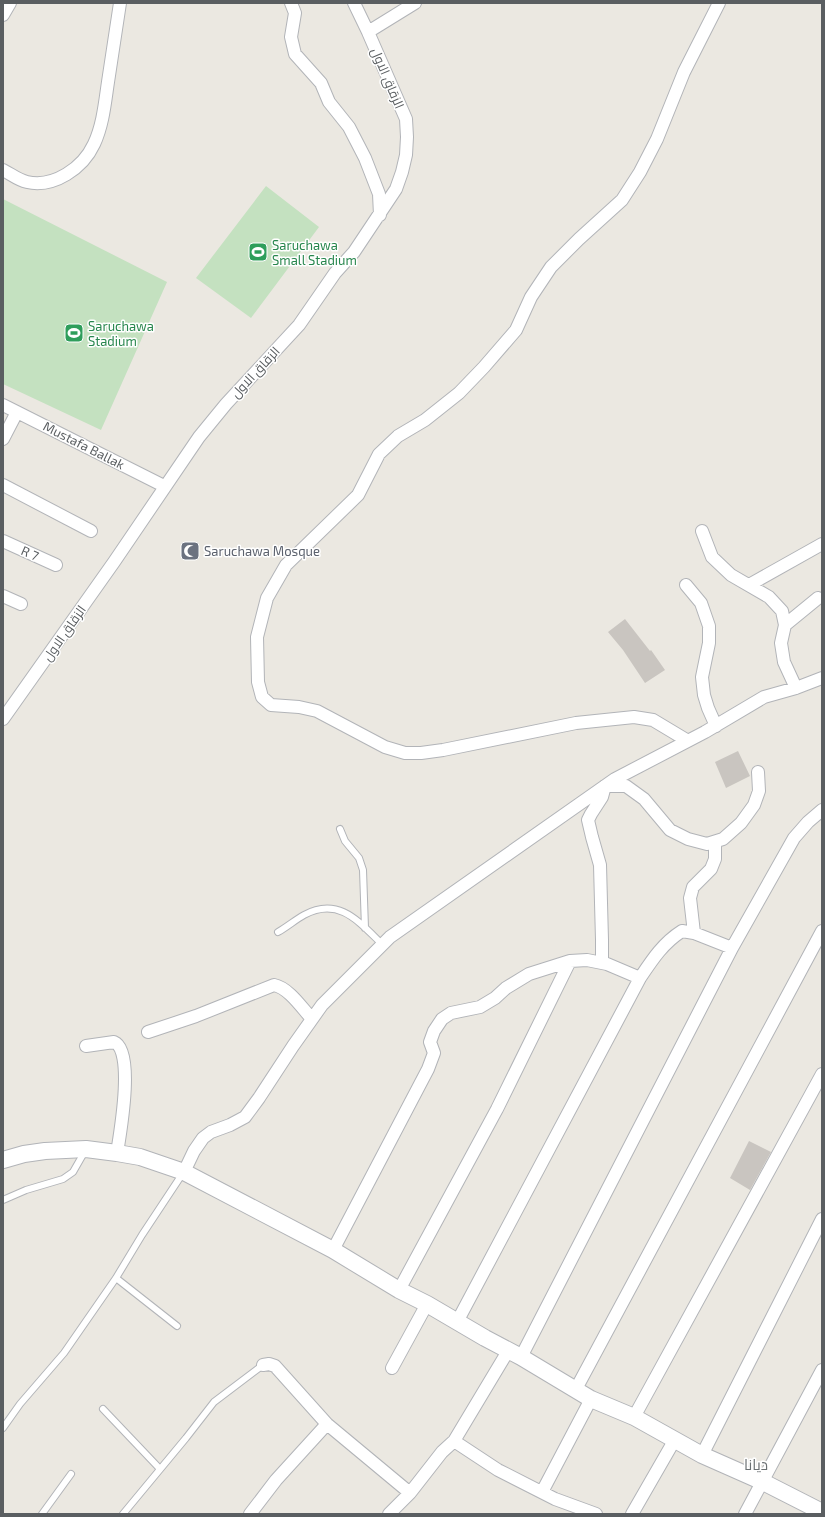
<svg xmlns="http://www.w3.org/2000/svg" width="825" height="1517" font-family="'Exo 2',Cairo,sans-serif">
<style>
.green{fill:#c4e1c0}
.building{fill:#c9c5c0}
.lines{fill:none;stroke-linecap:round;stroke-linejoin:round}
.service-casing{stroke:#b2b4b8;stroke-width:8}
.minor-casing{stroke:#b2b4b8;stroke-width:14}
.tertiary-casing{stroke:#b2b4b8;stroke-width:18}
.service{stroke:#fff;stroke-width:6}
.minor{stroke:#fff;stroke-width:12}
.tertiary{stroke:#fff;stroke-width:16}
.labels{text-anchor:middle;stroke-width:3;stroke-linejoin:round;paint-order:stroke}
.street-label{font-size:13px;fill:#5a5e61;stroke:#fff}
.leisure-label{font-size:13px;fill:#27864d;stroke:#fff;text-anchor:start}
.worship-label{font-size:13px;fill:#5b616d;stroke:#fff;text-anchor:start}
.quarter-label{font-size:15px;fill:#6b7072;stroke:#fff}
</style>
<rect width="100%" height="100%" fill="#ebe8e1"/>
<!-- green -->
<path class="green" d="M266,186l53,41 -68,91 -55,-40z
M3,199l164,83 -66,148 -98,-46z"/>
<!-- building -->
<path class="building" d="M625,619l25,32 1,-1 14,20 -20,13 -22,-33 -15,-18z
M738,751l12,25 -24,12 -11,-26z
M749,1141l22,11 -21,38 -20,-12z"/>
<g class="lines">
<defs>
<path id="service" d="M340,829l5,12 14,17 4,12 2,58
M278,932c9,-5 17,-12 26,-17 35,-19 55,7 79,30
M3,1200l23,-10 37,-11 10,-7 12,-21
M116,1278l61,48
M103,1409l57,60
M3,1428l17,-24 44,-51 52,-75 26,-43 41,-62
M42,1514l29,-40
M123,1514l63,-76 28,-36 49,-37"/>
<path id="minor" d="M291,3l4,10 -4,24 4,17 26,29 8,19 20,25 16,31 14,36 1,21
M3,15l7,-12
M368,32l47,-29
M3,170c8,4 15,10 24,12 27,6 56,-14 67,-38 9,-19 11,-42 14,-62 4,-27 8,-53 12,-79
M3,405l161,81
M3,439l14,-27
M3,485l88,46
M702,531l10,26 19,18 38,22 13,14 3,14 -4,18 3,19 12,26
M3,541l53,24
M686,585l15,18 8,23v17l-7,34 2,18 4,13 8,18
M749,585l73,-41
M3,596l18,8
M785,625l33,-27
M3,719l111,-157 85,-125 27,-33 73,-79 36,-52 19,-21 42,-63 6,-17 4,-17 1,-18 -1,-18 -38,-87 -14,-29
M688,741l-35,-21 -19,-3 -58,6 -133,27 -22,3h-16l-20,-6 -68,-36 -18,-4 -28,-2 -9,-8 -4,-15 -1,-45 10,-39 19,-33 72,-70 21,-41 19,-18 27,-16 34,-27 25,-26 32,-37 15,-33 20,-30 28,-28 43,-39 18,-28 17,-33 27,-67 35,-69
M694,933l-4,-35 3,-11 18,-18 4,-10v-17
M602,963v-23l-2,-75 -8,-28 -4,-17 3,-6 11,-17 3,-11h21l18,13 26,31 18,9 19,5 16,-5 18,-16 13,-18 5,-14 -1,-19
M148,1032l48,-16 78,-31c15,3 28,23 38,34
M86,1046l28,-4c21,8 6,92 3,111
M184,1172l10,-21 9,-13 8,-6 19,-7 15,-8 14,-19 34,-52 29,-41 68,-68 225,-158 90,-47 59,-35 32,-9 26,-10
M333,1250l95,-181 6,-16 -4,-11 4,-11 8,-12 9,-6 29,-6 15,-9 11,-10 23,-14 41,-13 17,-1 20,4 33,14
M399,1290l98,-181 73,-148
M457,1322l183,-344c12,-18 23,-35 42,-47l12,2 38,15
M521,1357l211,-409 62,-110 14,-16 14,-12
M263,1365l6,-1 6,2 52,58 83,69
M392,1368l35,-64
M576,1389l246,-458
M634,1417l188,-343
M454,1441l44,29 57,29 41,15
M702,1455l120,-236
M542,1492l49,-93
M250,1514l26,-34 51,-56
M389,1514l21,-21 32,-41 12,-11 54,-90
M632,1514l42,-73
M745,1514l77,-144"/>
<path id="tertiary" d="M3,1160l21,-6 21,-3 41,-2 31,4 23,4 44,15 149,78 66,40 28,14 58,34 36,19 70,42 43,18 68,38 61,27 59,30"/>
</defs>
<!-- service casing -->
<use href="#service" class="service-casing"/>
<!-- minor casing -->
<use href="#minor" class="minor-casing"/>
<!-- tertiary casing -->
<use href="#tertiary" class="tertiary-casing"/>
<!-- service -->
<use href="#service" class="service"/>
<!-- minor -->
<use href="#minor" class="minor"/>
<!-- tertiary -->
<use href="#tertiary" class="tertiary"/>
</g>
<!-- icons -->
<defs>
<symbol id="stadium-square" viewBox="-11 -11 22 22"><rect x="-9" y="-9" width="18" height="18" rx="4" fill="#2e9e5b" stroke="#fff"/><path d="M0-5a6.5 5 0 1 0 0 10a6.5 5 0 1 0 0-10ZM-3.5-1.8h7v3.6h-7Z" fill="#fff"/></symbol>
<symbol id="mosque-square" viewBox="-11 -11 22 22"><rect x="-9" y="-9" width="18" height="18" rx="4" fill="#6b7280" stroke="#fff"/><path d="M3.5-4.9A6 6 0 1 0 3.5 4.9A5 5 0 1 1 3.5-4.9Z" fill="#fff"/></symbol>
</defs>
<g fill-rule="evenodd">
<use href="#stadium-square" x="247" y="241" width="22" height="22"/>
<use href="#stadium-square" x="63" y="322" width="22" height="22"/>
<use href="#mosque-square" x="179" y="540" width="22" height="22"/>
</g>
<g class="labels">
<!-- street labels -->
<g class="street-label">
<text transform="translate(388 78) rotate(67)" y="5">الزقاق الاول</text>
<text transform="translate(255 372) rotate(-47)" y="5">الزقاق الاول</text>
<text transform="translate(84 445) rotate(27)" y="5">Mustafa Ballak</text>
<text transform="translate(30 553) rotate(24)" y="5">R 7</text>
<text transform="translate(64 633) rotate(-55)" y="5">الزقاق الاول</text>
</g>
<!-- leisure labels -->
<g class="leisure-label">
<text x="272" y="250">Saruchawa<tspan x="272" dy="15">Small Stadium</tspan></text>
<text x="88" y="331">Saruchawa<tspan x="88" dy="15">Stadium</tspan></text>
</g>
<!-- worship labels -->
<g class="worship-label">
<text x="204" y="556">Saruchawa Mosque</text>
</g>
<!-- quarter labels -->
<g class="quarter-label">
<text x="756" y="1470">دیانا</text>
</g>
</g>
<!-- border -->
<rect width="825" height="1517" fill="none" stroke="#5a5e61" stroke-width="8"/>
</svg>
